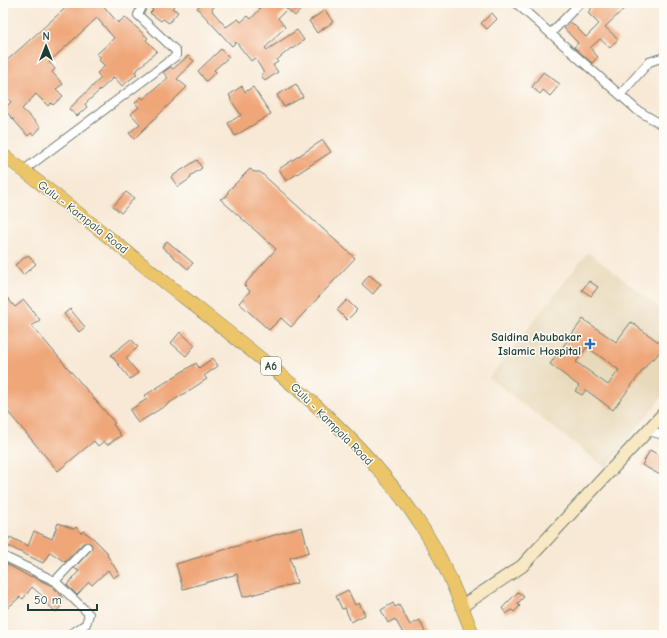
<svg xmlns="http://www.w3.org/2000/svg" width="667" height="638" font-family="'Comic Neue',sans-serif">
<style>
.built{fill:#e8d9ba}
.building{fill:#efa678;fill-rule:evenodd}
.lines{fill:none;stroke-linecap:round;stroke-linejoin:round}
.street-casing{stroke:#6b796d;stroke-width:10}
.secondary-casing{stroke:#6b796d;stroke-width:14}
.primary-casing{stroke:#6b796d;stroke-width:14}
.street{stroke:#fff;stroke-width:8}
.secondary{stroke:#f8e8c3;stroke-width:12}
.primary{stroke:#edc569;stroke-width:13}
.poi-dot{fill:#1f6fb2;stroke:#fdfcf7;stroke-width:1.5}
.labels{text-anchor:middle;stroke-width:3;stroke-linejoin:round;paint-order:stroke}
.shield{fill:#fdfcf7;stroke:#62766e;stroke-width:1}
.shield-label{font-size:11px;font-weight:bold;fill:#1f3d34}
.street-label{font-size:12px;fill:#1f3d34;stroke:#fdfcf7}
.poi-label{font-size:12px;font-weight:bold;fill:#1f3d34;stroke:#fdfcf7;text-anchor:end}
</style>
<rect width="100%" height="100%" fill="#fdfcf7"/>
<filter id="ink" filterUnits="userSpaceOnUse"><feTurbulence type="fractalNoise" baseFrequency=".025" numOctaves="2"/><feDisplacementMap in="SourceGraphic" scale="8" xChannelSelector="R" yChannelSelector="G"/><feConvolveMatrix kernelMatrix="1 2 1 2 8 2 1 2 1" color-interpolation-filters="sRGB"/></filter>
<filter id="wash" filterUnits="userSpaceOnUse"><feTurbulence type="fractalNoise" baseFrequency=".012" numOctaves="4" result="noise"/><feDisplacementMap in="SourceGraphic" scale="16" xChannelSelector="R" yChannelSelector="G"/><feGaussianBlur stdDeviation="0.9" result="paint"/><feColorMatrix in="noise" values="0 0 0 0 0 0 0 0 0 0 0 0 0 0 0 0 0 1.4 0 .05"/><feComposite in="paint" operator="in"/></filter>
<g filter="url(#wash)">
<rect width="100%" height="100%" fill="#f8e9d6"/>
<!-- built -->
<path class="built" d="M588,252l76,59v83l-58,74 -117,-90z"/>
<g id="blocks">
<!-- building -->
<path class="building" d="M71,3h30l17,20 7,-6 23,21 -2,2 11,11 -22,21 2,2 -15,12 -8,-9 -29,27 2,3 -10,9 -8,-7 32,-31 -4,-5 8,-7 -6,-6 2,-2 -4,-4 17,-16 -17,-20 -48,44 6,7 -3,3 11,12 -7,5 7,7 -10,9 -2,-2 -3,3 -12,-12 -14,15 19,18 -7,8 -3,-2 -3,3 -24,-27 7,-7 -8,-9v-29z
M153,3h24l-5,5 6,4 -9,11 -6,-4 -2,2 -11,-8 3,-3 -4,-3z
M203,3h14l-5,6 1,3 13,15 12,-8 3,3 7,-6 3,3 9,-10 -5,-6h43l5,4 -8,9 -8,-7 -9,9 7,9 -20,21 2,2 30,-20 7,10 -12,9 -1,-1 -14,12 1,2 -5,3 5,7 -13,9 -4,-6 3,-2 -9,-15 -4,3 -15,-19 -4,4 -35,-38z
M595,3h35l-25,24 13,12 -8,9 -10,-9 -10,9 8,9 -6,6 -18,-16 4,-4 -14,-15 7,-6 15,15 13,-13 -11,-11z
M325,10l8,12 -16,11 -8,-12z
M492,13l5,6 -10,10 -6,-6z
M221,49l8,8 -15,13 2,2 -10,9 -8,-10z
M188,56l6,5 -17,18 10,8 -53,52 -5,-6 11,-9 -9,-10 8,-7 -4,-4 6,-6 2,2 25,-21 -5,-6 8,-5 2,2z
M543,72l17,12 -10,12 -7,-6 -3,4 -8,-7z
M296,84l7,13 -19,10 -7,-12z
M242,86l3,6 8,-5 18,27 -36,22 -7,-13 13,-8 -11,-16 1,-1 -2,-3z
M323,140l8,12 -45,29 -7,-12z
M197,160l5,8 -12,8 1,2 -13,9 -7,-10z
M250,169l4,3h6l95,86 -64,69 -10,-9 -12,12 -30,-27 11,-12 -6,-6 32,-36 -56,-50 7,-3 1,-5z
M126,192l8,6 -13,15 -8,-7z
M167,241l26,22 -5,6 -26,-22z
M28,255l8,9 -13,11 -8,-10z
M369,275l12,9 -8,10 -11,-10z
M589,281l9,6 -7,9 -9,-6z
M3,293l12,14 9,-7 16,20 -8,6 83,97 -2,1 8,12 -14,9 -3,-4 -6,5 -4,-5 -36,30 -55,-65z
M347,300l10,10 -10,10 -10,-10z
M70,309l15,18 -6,5 -15,-18z
M583,319l33,23 15,-20 33,24 -10,13 -2,-1 -39,52 -27,-20 -4,5 -7,-4 4,-5 -29,-22zM587,347l32,23 -11,15 -32,-23z
M180,332l15,13 -9,11 -15,-13z
M131,339l7,8 -12,11 12,15 -8,6 -19,-24z
M213,358l5,8 -14,10 3,3 -69,44 -8,-13 17,-11 -3,-3 52,-33 3,5z
M650,450l14,8v19l-22,-12z
M58,523l16,6 2,-2 5,6 2,-2 10,7 15,15 -1,2 12,19 -6,4 -5,-8 -16,15 -3,-3 -12,13 -10,-10 12,-14 -5,-3 17,-18 1,-4 -2,-3h-7l-18,19 -15,-10 -7,11 -37,-18 4,-8 18,9 6,-15 18,8z
M302,527l7,25 -19,6 7,25 -54,14 -6,-23 -54,15 -7,-25z
M3,562l27,15 1,-1 21,10 10,10v9l-6,7 -10,-9 2,-2 -16,-14 -9,12 -3,-2 -17,15z
M348,590l7,15 4,-2 6,12 -14,7 -6,-14 -3,1 -6,-13z
M518,592l6,5 -7,7 3,2 -6,6 -2,-2 -6,4 -4,-6z
M393,603l2,4 4,-2 11,20 10,-5 6,15h-22l-9,-16 -7,4 -7,-13z"/>
</g>
</g>
<g filter="url(#ink)">
<use href="#blocks" fill-opacity="0" stroke="#6b796d" stroke-width="1"/>
<g class="lines">
<defs>
<path id="street" d="M516,3l121,107 27,16
M551,33l29,-30
M620,95l29,-33 15,-5
M24,170l152,-114v-5l-38,-36 6,-12
M648,431l16,4
M3,556l52,25
M69,635l17,-11 3,-10 -34,-33 32,-34"/>
<path id="secondary" d="M462,606l60,-40 142,-153"/>
<path id="primary" d="M3,155c62,46 122,96 183,144 84,66 172,132 232,222 24,34 40,75 55,114"/>
</defs>
<!-- street casing -->
<use href="#street" class="street-casing"/>
<!-- secondary casing -->
<use href="#secondary" class="secondary-casing"/>
<!-- primary casing -->
<use href="#primary" class="primary-casing"/>
<!-- street -->
<use href="#street" class="street"/>
<!-- secondary -->
<use href="#secondary" class="secondary"/>
<!-- primary -->
<use href="#primary" class="primary"/>
</g>
</g>
<!-- markers -->
<path class="poi-dot" d="M588 338h4v4h4v4h-4v4h-4v-4h-4v-4h4z"/>
<g class="labels">
<!-- shield labels -->
<rect class="shield" x="261" y="357" width="20" height="18" rx="3"/>
<g class="shield-label">
<text x="271" y="370">A6</text>
</g>
<!-- street labels -->
<g class="street-label">
<text transform="translate(83 217) rotate(38)" y="4">Gulu - Kampala Road</text>
<text transform="translate(332 424) rotate(45)" y="4">Gulu - Kampala Road</text>
</g>
<!-- poi labels -->
<g class="poi-label">
<text x="581" y="341">Saidina Abubakar<tspan x="581" dy="14">Islamic Hospital</tspan></text>
</g>
</g>
<!-- margin -->
<rect width="667" height="638" fill="none" stroke="#fdfcf7" stroke-width="16"/>
<!-- north arrow -->
<g transform="translate(46 46)" stroke="#fdfcf7" stroke-width="3" paint-order="stroke">
<path d="M0-3L7 15L0 10L-7 15Z" fill="#1f3d34"/>
<text y="-6" font-size="11" font-weight="bold" text-anchor="middle" fill="#1f3d34">N</text>
</g>
<!-- scale -->
<path d="M28 604v6h69v-6" fill="none" stroke="#1f3d34" stroke-width="2"/>
<text x="34" y="604" font-size="12" fill="#1f3d34" stroke="#fdfcf7" stroke-width="3" paint-order="stroke">50 m</text>
</svg>
